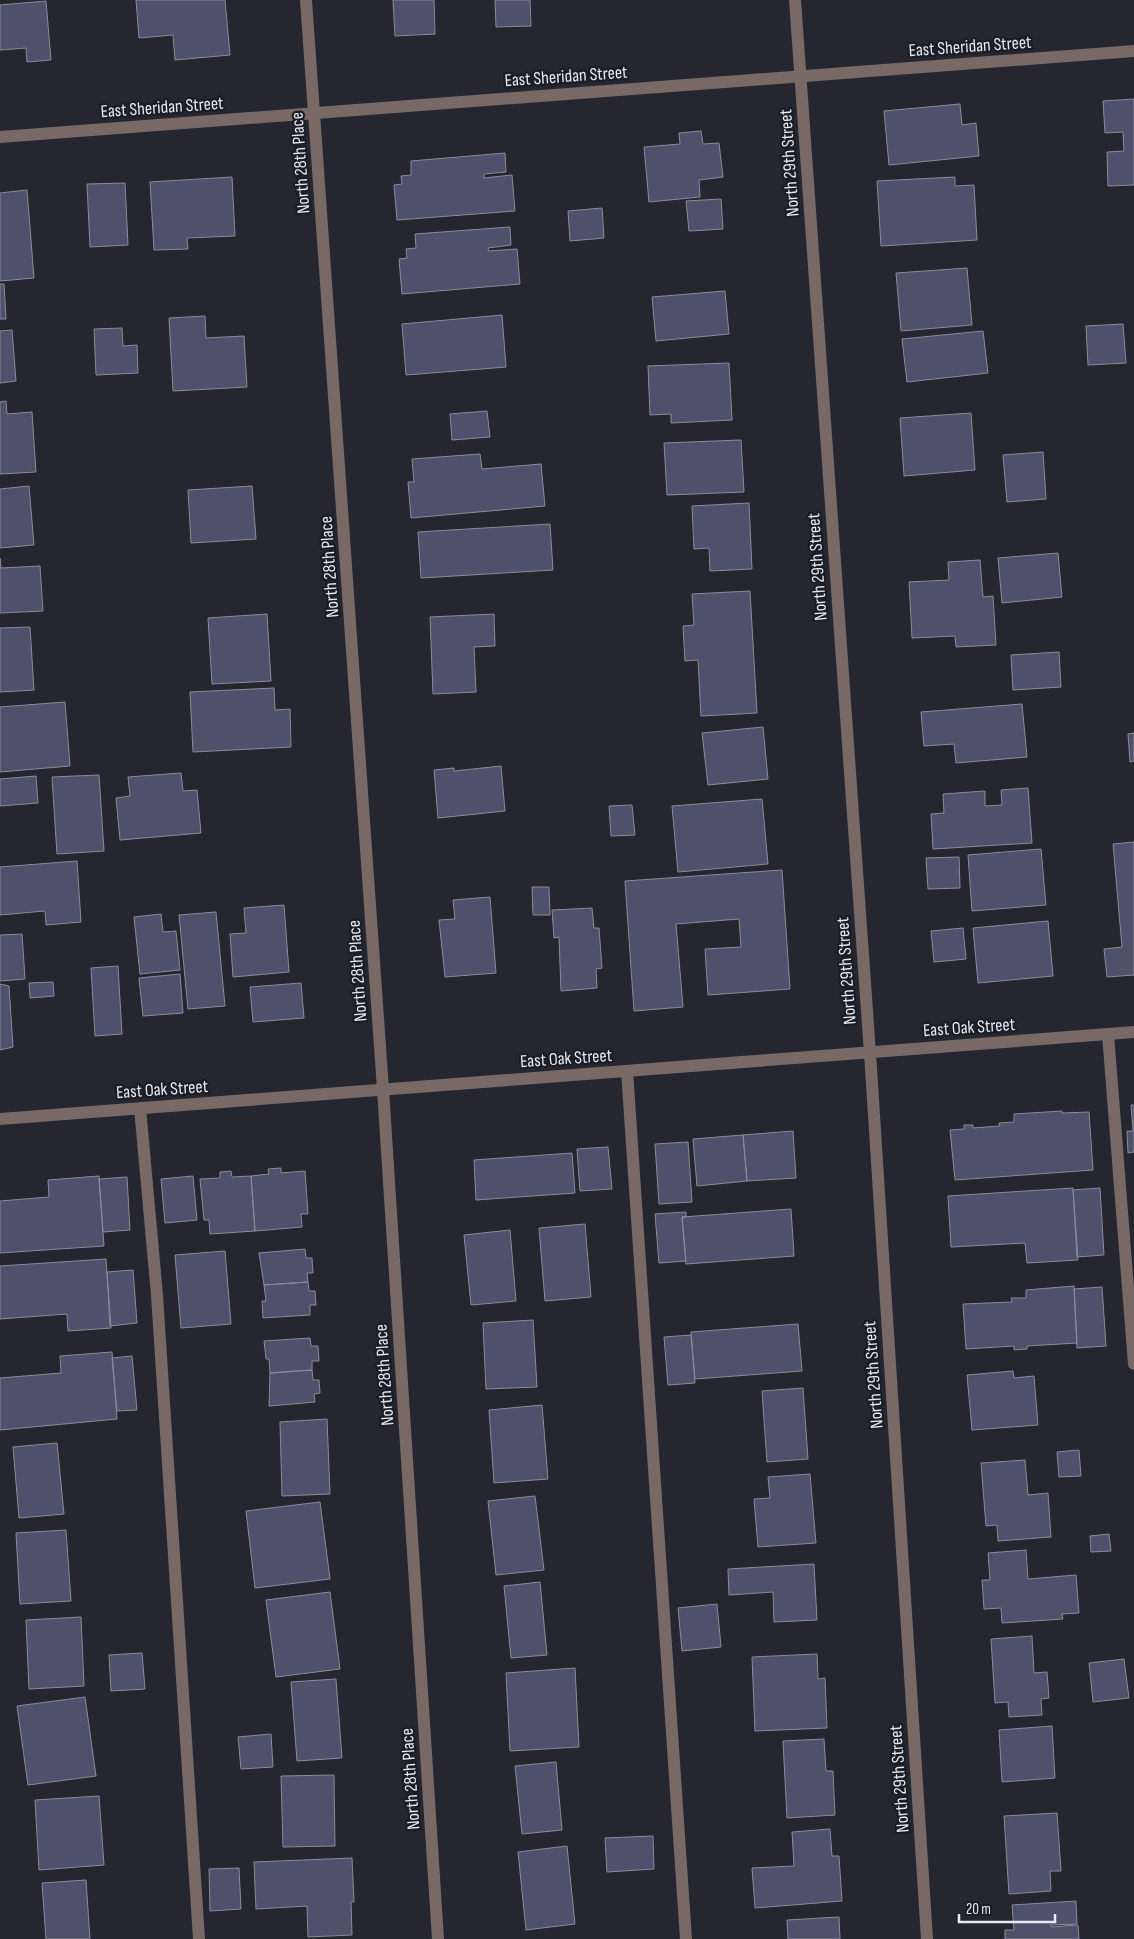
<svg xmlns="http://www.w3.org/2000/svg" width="1134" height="1939" font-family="'Sofia Sans Condensed',sans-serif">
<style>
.building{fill:#4d516c;stroke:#8a8c98}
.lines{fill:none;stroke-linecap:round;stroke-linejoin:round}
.minor{stroke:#786965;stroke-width:12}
.labels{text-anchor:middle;stroke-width:4.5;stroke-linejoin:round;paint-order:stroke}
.street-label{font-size:18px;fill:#e8eaf1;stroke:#1b1d26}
</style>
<rect width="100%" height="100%" fill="#252630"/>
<!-- building -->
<path class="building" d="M136,0h89l5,55 -55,5 -2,-25 -34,3z
M393,0h41l1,34 -40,2z
M495,0h35l1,26 -35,1z
M46,1l5,59 -24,2 -1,-14 -26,2v-45z
M1134,99v86l-26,1 -1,-34 17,-1 -1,-19 -18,1 -2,-32z
M960,104l2,21 14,-2 3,33 -90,9 -5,-54z
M701,131l2,13 16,-1 4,34 -24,3 1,17 -51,5 -5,-55 36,-3 -1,-11z
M505,153l1,19 -22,2v4l28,-3 3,36 -118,9 -3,-35 8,-1 -1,-8 10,-1v-14z
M232,177l3,59 -48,2 1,11 -34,1 -4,-68z
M955,177v9l19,-1 3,55 -96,6 -4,-65z
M125,183l3,62 -38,2 -3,-63z
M27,190l7,88 -34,3v-88z
M721,199l2,30 -34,2 -3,-30z
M602,208l2,30 -34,3 -2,-30z
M510,227l1,18 -23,3 1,3 28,-2 3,35 -118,10 -3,-35 8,-1 -1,-9 10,-1 -1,-14z
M967,268l5,57 -71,6 -5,-58z
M0,284h4l2,35h-6z
M725,291l4,43 -73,7 -4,-44z
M502,315l4,52 -100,8 -4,-51z
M205,316l1,22 38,-2 3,51 -74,4 -4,-73z
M1123,324l3,39 -38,2 -2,-39z
M122,328l1,18 14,-1 1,28 -42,2 -2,-46z
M12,330l4,51 -16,2v-52z
M983,331l5,42 -81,9 -5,-43z
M729,363l3,57 -61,3v-9l-21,1 -2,-49z
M6,401l1,13 25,-2 4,60 -36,2v-72z
M487,411l3,26 -38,3 -2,-26z
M971,413l4,57 -71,6 -4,-58z
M741,440l3,52 -77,3 -3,-52z
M1043,452l3,47 -39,3 -4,-47z
M480,454l2,15 59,-5 4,42 -134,12 -3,-36h6l-2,-23z
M29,486l5,59 -34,3v-59z
M252,486l4,53 -65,4 -3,-53z
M749,503l3,66 -42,2 -1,-23 -15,1 -2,-43z
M550,524l3,46 -132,8 -3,-46z
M1058,553l4,44 -60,6 -4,-45z
M0,558l1,10 39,-2 3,45 -43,2z
M980,560l3,37 10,-1 3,49 -40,2 -1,-11 -43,2 -3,-56 40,-2 -1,-18z
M750,591l7,122 -56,3 -3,-56 -13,1 -2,-35 11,-1 -2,-31z
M267,614l4,67 -59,3 -4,-66z
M494,614l1,32 -21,1 2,45 -43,2 -3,-77z
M30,627l4,63 -34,2v-64z
M1059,652l2,35 -48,3 -2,-35z
M274,688l1,22 15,-1 1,38 -98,5 -3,-60z
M65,702l5,64 -70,6v-65z
M1022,704l5,53 -71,6 -2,-19 -30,2 -3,-34z
M763,727l5,52 -60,6 -6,-52z
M1134,733v28l-4,1 -2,-28z
M501,766l4,45 -67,7 -4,-48 20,-2v3z
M181,773l2,18 14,-1 4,43 -81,7 -4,-42 14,-2 -2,-19z
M99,775l5,76 -47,3 -5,-77z
M36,776l2,27 -38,3v-27z
M1028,788l4,55 -99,6 -2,-35 13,-1 -1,-19 42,-3v15l17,-1 -1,-15z
M762,799l6,65 -90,8 -6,-66z
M632,805l3,30 -24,1 -2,-30z
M1134,842v133l-27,2 -3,-28 18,-2 -9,-103z
M1041,849l5,56 -74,6 -4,-56z
M959,857l1,31 -32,1 -2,-31z
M77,861l4,61 -35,3 -1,-14 -45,4v-48z
M782,870l8,119 -82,6 -3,-46 36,-2 -2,-28 -63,5 7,83 -49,4 -9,-130z
M532,887h17l1,28h-17z
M490,897l6,76 -51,4 -6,-57 16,-1 -2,-19z
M284,905l5,67 -56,5 -3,-43 16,-1 -2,-25z
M592,908l2,20h5l3,40 -6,1 1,19 -36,3 -2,-54 -5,1 -2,-28z
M216,912l9,94 -37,3 -9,-94z
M161,914l2,18 13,-1 4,39 -40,4 -6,-57z
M1048,921l5,55 -75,7 -5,-55z
M963,928l3,31 -32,3 -3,-31z
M22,934l3,45 -25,2v-46z
M118,966l4,68 -27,2 -4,-68z
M180,974l3,39 -40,3 -4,-38z
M53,982l1,14 -24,2 -1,-15z
M301,983l3,35 -51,4 -3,-35z
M0,984l9,2 4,61 -13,3z
M1131,1105h3v47l-6,1 -1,-22h6z
M1062,1111v2l27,-1 4,58 -138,10 -5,-50 14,-1v-4h9v3l27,-2 -1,-3 15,-1v-8z
M793,1131l3,47 -49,3 -4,-46z
M743,1135l4,46 -50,5 -4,-47z
M688,1142l4,60 -33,2 -4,-60z
M608,1147l4,42 -32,2 -3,-42z
M572,1153l3,40 -99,7 -2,-40z
M281,1168v5l24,-2 3,43h-7l1,13 -47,4 -4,-55 18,-2 -1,-5z
M231,1171l1,6 19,-1 4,55 -45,3 -1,-14h-5l-4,-41 20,-1v-6z
M99,1176l5,70 -104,7v-52l49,-4 -1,-17z
M193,1176l4,44 -32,3 -4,-44z
M127,1177l3,53 -27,2 -4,-53z
M1073,1188l5,72 -51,3 -2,-20 -74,4 -3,-51z
M1100,1188l4,67 -27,2 -4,-67z
M791,1209l3,47 -108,8 -4,-47z
M686,1212v5h-4l4,44 -27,2 -4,-49z
M585,1224l6,73 -46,4 -6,-73z
M510,1230l6,71 -45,4 -7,-70z
M305,1249l1,9h6l1,15h-6l1,9 -44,3 -5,-32z
M225,1251l6,73 -50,4 -6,-73z
M106,1259l5,69 -43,3 -1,-17 -67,5v-53z
M133,1270l4,53 -27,3 -3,-54z
M308,1282l1,9h6l1,14h-6v10l-47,3 -1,-17h4l-2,-16z
M1074,1286l3,57 -50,3v3l-13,1v-4l-48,3 -3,-45 49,-2 -1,-4h15v-8z
M1102,1287l4,59 -29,2 -3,-59z
M533,1320l4,67 -51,2 -3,-66z
M798,1324l4,47 -107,8 -4,-47z
M691,1335l4,48 -27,2 -4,-48z
M310,1338l1,8h7l1,15h-7v9l-42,3 -1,-14h-3l-2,-18z
M112,1352l5,67 -117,11v-52l61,-5 -1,-17z
M132,1356l5,54 -20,1 -5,-53z
M312,1370l1,10h6l1,13 -6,1 1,8 -46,4 1,-33z
M1013,1371l1,7 20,-2 4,49 -66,5 -5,-55z
M803,1388l5,71 -41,3 -5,-71z
M542,1405l6,74 -54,4 -5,-73z
M327,1419l3,75 -48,2 -2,-74z
M57,1443l7,71 -45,4 -6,-71z
M1079,1450l2,26 -22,1 -2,-25z
M1025,1460l3,35 20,-2 3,44 -53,4 -1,-16 -11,1 -5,-63z
M810,1474l6,69 -58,4 -4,-48 16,-1 -2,-21z
M535,1496l9,74 -48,5 -8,-74z
M320,1502l10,77 -75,9 -9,-77z
M66,1530l5,71 -51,3 -4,-71z
M1109,1534l2,17 -20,1 -1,-16z
M1026,1550l2,29 48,-4 3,38 -17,1 1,5 -61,4 -1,-15 -17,1 -2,-29h8l-2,-27z
M814,1564l3,56 -43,2 -1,-30 -44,3 -1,-26z
M540,1582l7,73 -36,3 -7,-72z
M330,1592l10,77 -64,8 -10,-77z
M717,1604l4,43 -39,4 -4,-43z
M81,1617l3,69 -55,3 -3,-69z
M1032,1636l2,37 13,-1 2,26 -8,1 1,16 -33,2 -1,-15 -13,1 -4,-64z
M142,1653l3,36 -34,2 -2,-36z
M817,1654l1,25 7,-1 2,50 -72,3 -3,-74z
M1124,1659l5,39 -36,4 -4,-39z
M575,1668l4,79 -69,4 -4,-78z
M336,1679l6,79 -45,3 -6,-79z
M85,1697l11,79 -68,9 -11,-79z
M1052,1726l3,52 -53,4 -3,-52z
M271,1734l2,33 -32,2 -3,-32z
M824,1739l2,32h7l2,44 -48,3 -4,-77z
M556,1762l6,68 -40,4 -7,-68z
M334,1775l1,71 -52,1 -2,-71z
M99,1796l5,69 -65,5 -4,-70z
M1057,1813l4,58h-11l1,20 -42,3 -5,-78z
M830,1829l2,27h7l3,45 -87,7 -3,-40 42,-2 -2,-34z
M653,1836l1,33 -47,3 -2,-34z
M567,1846l8,78 -49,6 -8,-78z
M352,1858l2,44h-3l1,33 -44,2 -1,-31 -51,3 -2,-47z
M239,1868l2,41 -31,2 -1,-42z
M86,1880l4,59h-44l-4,-56z
M1076,1901l1,23 -26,1v2l27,-2 1,14h-74v-9h9l-2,-25z
M839,1917l1,22h-52l-1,-19z"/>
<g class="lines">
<!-- minor -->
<path class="minor" d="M306,0l77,1089 55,850
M795,0l75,1053 57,886
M0,137l1134,-86
M1108,1034l26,330
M627,1071l59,868
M140,1108l17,187 42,644
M0,1119l1134,-87"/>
</g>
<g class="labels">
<!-- street labels -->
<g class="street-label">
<text transform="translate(970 46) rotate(-4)" y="6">East Sheridan Street</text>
<text transform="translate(566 76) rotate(-4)" y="6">East Sheridan Street</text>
<text transform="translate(162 107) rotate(-4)" y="6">East Sheridan Street</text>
<text transform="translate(300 163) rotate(-94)" y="6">North 28th Place</text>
<text transform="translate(789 163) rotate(-94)" y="6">North 29th Street</text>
<text transform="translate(329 567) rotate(-94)" y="6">North 28th Place</text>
<text transform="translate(817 567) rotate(-94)" y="6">North 29th Street</text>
<text transform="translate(357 971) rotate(-94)" y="6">North 28th Place</text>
<text transform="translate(846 971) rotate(-94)" y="6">North 29th Street</text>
<text transform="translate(969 1027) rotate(-4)" y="6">East Oak Street</text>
<text transform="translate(566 1058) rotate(-4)" y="6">East Oak Street</text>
<text transform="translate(162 1089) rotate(-4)" y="6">East Oak Street</text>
<text transform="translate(384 1375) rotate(-94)" y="6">North 28th Place</text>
<text transform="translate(873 1375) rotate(-94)" y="6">North 29th Street</text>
<text transform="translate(410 1779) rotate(-94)" y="6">North 28th Place</text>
<text transform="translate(899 1779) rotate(-94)" y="6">North 29th Street</text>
</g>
</g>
<!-- scale -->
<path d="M959 1914v8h96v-8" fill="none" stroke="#e8eaf1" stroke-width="2.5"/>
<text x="966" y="1914" font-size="15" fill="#e8eaf1" stroke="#1b1d26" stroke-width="4" paint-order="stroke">20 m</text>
</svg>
